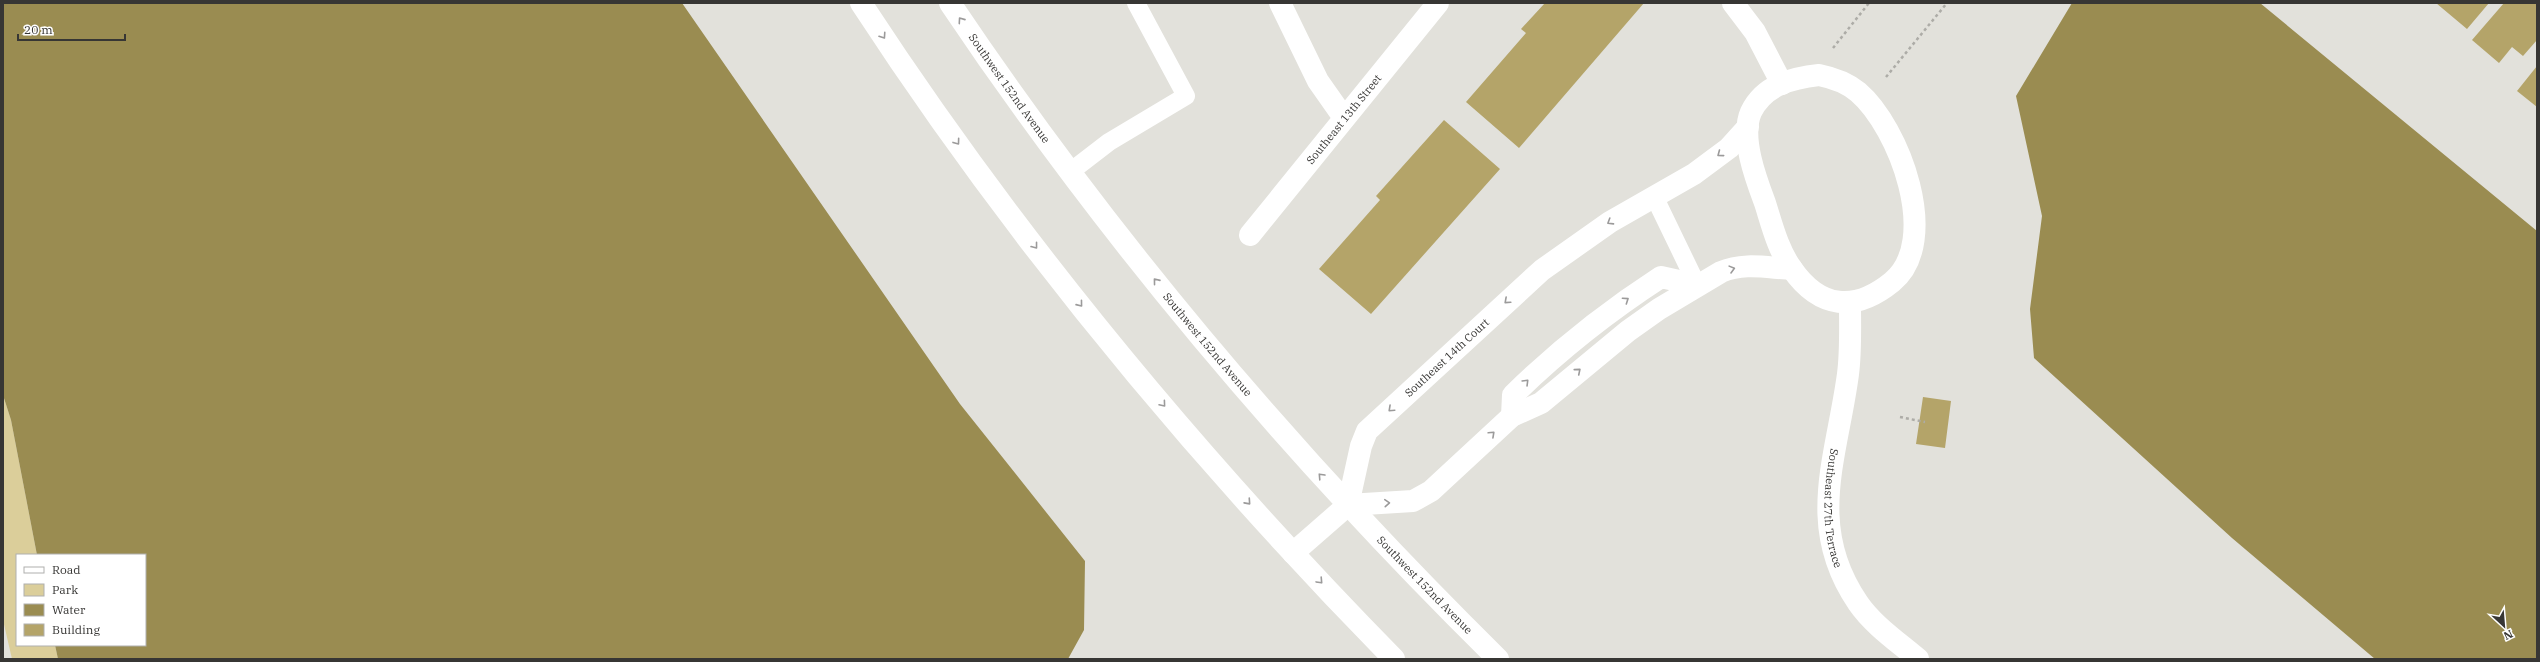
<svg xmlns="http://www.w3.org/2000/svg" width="2540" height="662" font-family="'IBM Plex Serif',serif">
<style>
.green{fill:#dbce9a}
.water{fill:#9a8c51}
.building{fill:#b4a469}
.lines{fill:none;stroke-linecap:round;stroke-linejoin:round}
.path{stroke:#adaca7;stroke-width:2.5;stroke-dasharray:3 3;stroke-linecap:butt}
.lane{stroke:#fff;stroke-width:18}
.street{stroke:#fff;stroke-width:22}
.secondary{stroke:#fff;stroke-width:22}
.oneway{stroke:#9b9a9a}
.labels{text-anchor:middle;stroke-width:3;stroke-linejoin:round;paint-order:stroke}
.street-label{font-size:11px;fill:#373634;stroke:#fff}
</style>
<rect width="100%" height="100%" fill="#e2e1db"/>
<!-- green -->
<path class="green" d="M3,395l8,25 26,135h-20v90h38l3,14h-46l-9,-39z"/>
<!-- water -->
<path class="water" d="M3,3h679l278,401 125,157 -1,69 -16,29h-1010l-3,-14h90v-90h-108l-26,-135 -8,-25z
M2072,3h188l277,228v428h-162l-143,-121 -198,-180 -4,-49 12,-93 -26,-120z"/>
<!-- building -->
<path class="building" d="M1545,3h99l-125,145 -53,-46 60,-69 -5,-4z
M2436,3h53l-22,26z
M2504,3h33v37l-14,16 -11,-9 -13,16 -27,-23z
M2537,66v41l-20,-16z
M1444,120l56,49 -129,145 -52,-45 61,-69 -4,-4z
M1923,397l28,4 -6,47 -29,-4z"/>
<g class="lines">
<!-- path -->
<path class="path" d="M1833,48l36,-45
M1886,77l61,-74
M1900,417l25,5"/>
<!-- lane -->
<path class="lane" d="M1070,172l39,-30 77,-46 -50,-93
M1654,196l43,89"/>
<!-- street -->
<g class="street">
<path d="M1280,3l38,78 26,37"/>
<path d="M1733,3l22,29 27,52"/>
<path d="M1819,75c15,3 27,7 39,17 41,35 84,149 34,190 -37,30 -72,27 -100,-13 -14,-19 -20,-44 -27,-66 -9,-24 -25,-66 -14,-91 13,-27 41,-34 68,-37z"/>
<path id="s1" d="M1250,235l188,-232"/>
<path id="s2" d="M1850,304c0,23 1,47 -2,70 -11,83 -43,152 10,229 15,22 40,39 60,56"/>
<path d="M1512,416l1,-21c46,-45 94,-83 148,-118l36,8"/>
<path id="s3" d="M1348,505l13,-59 6,-15 175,-161 68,-48 84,-48 35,-26 19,-21"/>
<path d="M1348,505l65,-4 18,-10 81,-75 29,-13 87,-72 31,-22 62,-37c23,-10 47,-4 71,-3"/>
<path d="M1293,553l55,-48"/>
</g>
<!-- secondary -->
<g class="secondary">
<path d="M861,3c154,236 336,455 533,656"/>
<path id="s4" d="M950,3c159,237 345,456 548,656"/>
</g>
</g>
<!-- one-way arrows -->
<defs><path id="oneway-chevron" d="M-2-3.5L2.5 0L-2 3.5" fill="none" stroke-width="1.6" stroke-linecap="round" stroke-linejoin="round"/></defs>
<g class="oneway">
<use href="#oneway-chevron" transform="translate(961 20) rotate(-125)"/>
<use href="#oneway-chevron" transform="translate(883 36) rotate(56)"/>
<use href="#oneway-chevron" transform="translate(957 142) rotate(54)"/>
<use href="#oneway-chevron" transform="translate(1720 154) rotate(143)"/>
<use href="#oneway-chevron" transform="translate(1610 222) rotate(148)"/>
<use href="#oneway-chevron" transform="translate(1035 246) rotate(52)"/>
<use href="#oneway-chevron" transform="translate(1732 269) rotate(-15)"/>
<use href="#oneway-chevron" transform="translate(1156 281) rotate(-129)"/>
<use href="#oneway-chevron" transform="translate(1626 300) rotate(-34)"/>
<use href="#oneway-chevron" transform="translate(1507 301) rotate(138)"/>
<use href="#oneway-chevron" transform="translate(1080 304) rotate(51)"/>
<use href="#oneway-chevron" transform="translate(1578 371) rotate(-40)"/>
<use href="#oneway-chevron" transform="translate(1526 382) rotate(-45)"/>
<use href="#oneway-chevron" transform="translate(1163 404) rotate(50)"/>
<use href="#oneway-chevron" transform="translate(1391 409) rotate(137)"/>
<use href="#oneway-chevron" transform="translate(1492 434) rotate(-43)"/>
<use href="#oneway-chevron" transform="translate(1321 476) rotate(-133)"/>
<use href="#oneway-chevron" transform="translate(1248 502) rotate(48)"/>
<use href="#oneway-chevron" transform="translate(1387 503) rotate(-4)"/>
<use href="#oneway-chevron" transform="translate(1320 581) rotate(47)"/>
</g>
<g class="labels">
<!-- street labels -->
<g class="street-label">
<text dy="4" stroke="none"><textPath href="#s4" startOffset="104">Southwest 152nd Avenue</textPath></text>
<text dy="4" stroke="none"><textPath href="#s1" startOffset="149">Southeast 13th Street</textPath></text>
<text dy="4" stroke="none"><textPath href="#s4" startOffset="428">Southwest 152nd Avenue</textPath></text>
<text dy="4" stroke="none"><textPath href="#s3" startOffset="185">Southeast 14th Court</textPath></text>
<text dy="4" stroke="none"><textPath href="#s2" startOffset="206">Southeast 27th Terrace</textPath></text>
<text dy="4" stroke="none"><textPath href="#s4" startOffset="752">Southwest 152nd Avenue</textPath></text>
</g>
</g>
<!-- border -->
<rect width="2540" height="662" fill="none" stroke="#373634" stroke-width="8"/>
<!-- legend -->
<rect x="16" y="554" width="130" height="92" fill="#ffffff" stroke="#afafae"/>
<rect x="24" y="567" width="20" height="6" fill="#ffffff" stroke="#afafae"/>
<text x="52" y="574" font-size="12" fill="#373634">Road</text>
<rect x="24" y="584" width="20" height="12" fill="#dbce9a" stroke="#afafae"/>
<text x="52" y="594" font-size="12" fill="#373634">Park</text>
<rect x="24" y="604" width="20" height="12" fill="#9a8c51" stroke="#afafae"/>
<text x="52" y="614" font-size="12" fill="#373634">Water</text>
<rect x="24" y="624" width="20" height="12" fill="#b4a469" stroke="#afafae"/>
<text x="52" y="634" font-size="12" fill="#373634">Building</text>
<!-- north arrow -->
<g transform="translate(2504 626) rotate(154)" stroke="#ffffff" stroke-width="3" paint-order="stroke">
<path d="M0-3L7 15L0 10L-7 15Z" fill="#373634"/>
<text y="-6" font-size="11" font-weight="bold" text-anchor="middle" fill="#373634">N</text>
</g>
<!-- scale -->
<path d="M18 34v6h107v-6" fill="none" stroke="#373634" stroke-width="2"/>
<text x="24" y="34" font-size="12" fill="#373634" stroke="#ffffff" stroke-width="3" paint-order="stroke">20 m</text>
</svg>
